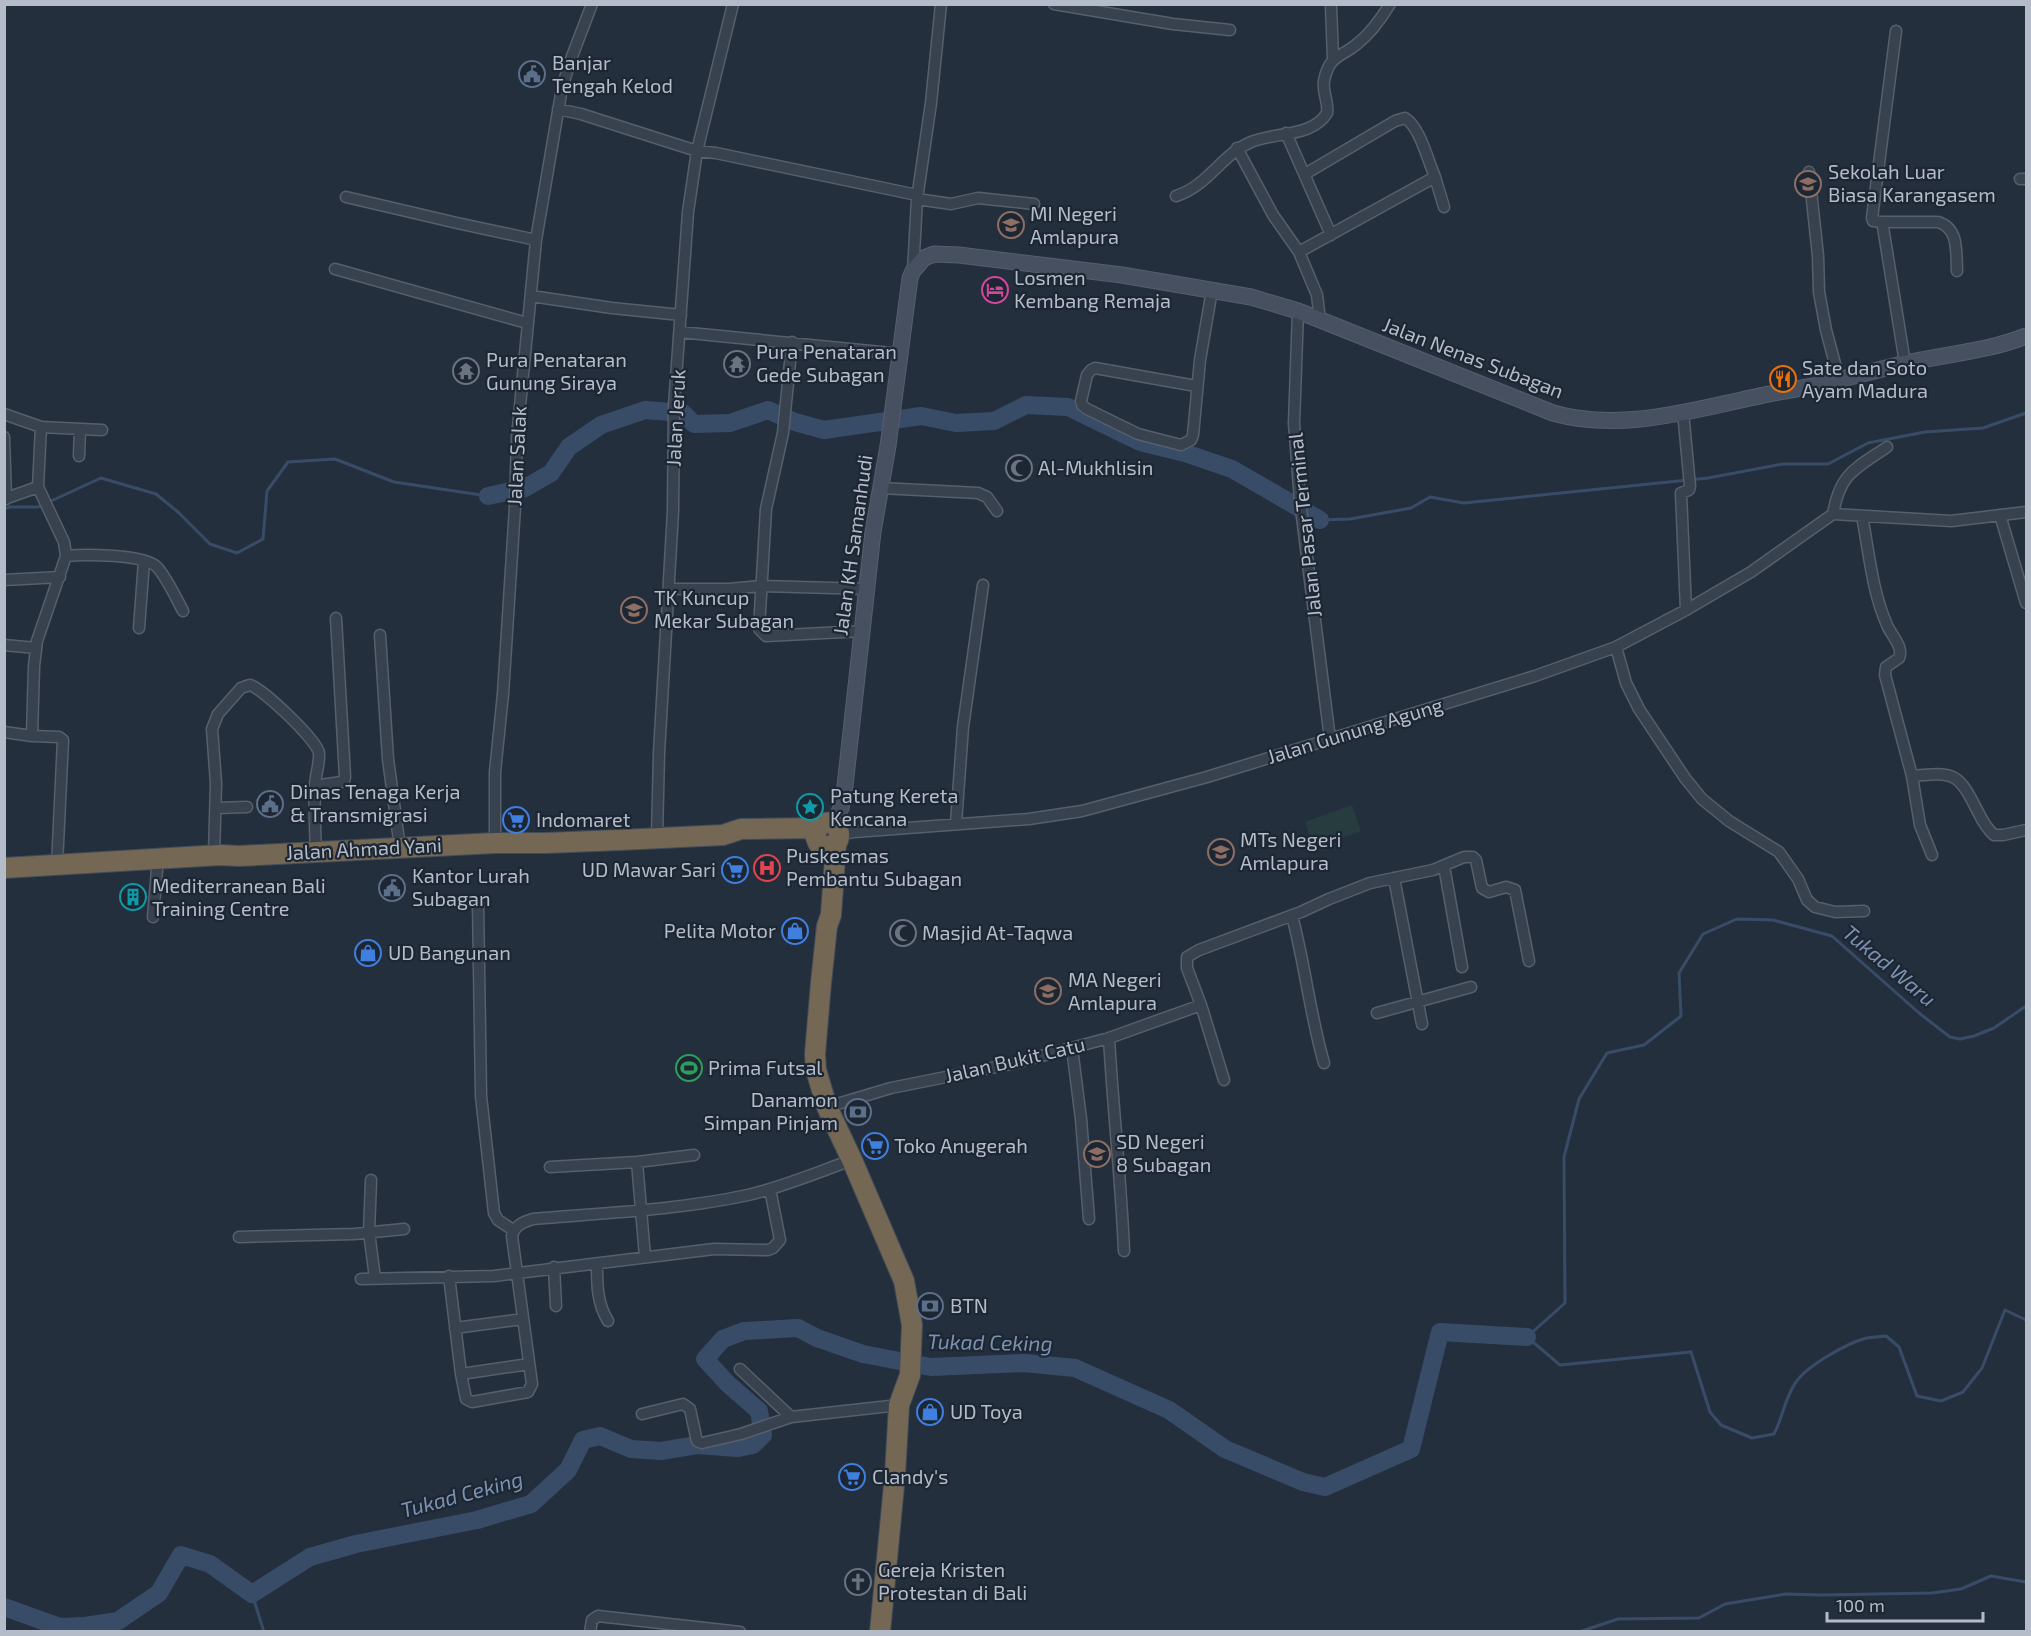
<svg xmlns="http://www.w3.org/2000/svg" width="2031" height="1636" font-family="'Exo 2',sans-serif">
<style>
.green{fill:#263c3f}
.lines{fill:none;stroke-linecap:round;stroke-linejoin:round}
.stream{stroke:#394c67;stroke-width:3}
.river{stroke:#394c67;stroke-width:18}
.street-casing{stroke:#565f6c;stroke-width:13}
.secondary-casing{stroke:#565f6c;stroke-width:17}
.highway-casing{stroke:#434c59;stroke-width:22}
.street{stroke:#38414e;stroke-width:10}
.secondary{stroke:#465061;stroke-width:15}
.highway{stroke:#746855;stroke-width:20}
.labels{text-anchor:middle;stroke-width:4.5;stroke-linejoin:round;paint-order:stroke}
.poi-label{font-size:20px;fill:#b4bcc9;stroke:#1d2633;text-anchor:start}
.street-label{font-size:20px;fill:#b4bcc9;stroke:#1d2633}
.water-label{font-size:21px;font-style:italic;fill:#7c92b1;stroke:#1d2633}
</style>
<rect width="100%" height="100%" fill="#242f3e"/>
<!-- green -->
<path class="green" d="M1352,805l9,26 -47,17 -9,-26z"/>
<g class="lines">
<!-- stream -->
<path class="stream" d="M4,509l5,-2h29l63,-29 55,16 22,18 32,32 27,9 26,-14 4,-48 21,-29 47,-3 59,23 94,14
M1320,520l30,-1 61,-11 19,-11 34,6 244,-25 75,-14h45l40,-21 57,-11 58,-4 43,-15
M2026,1006l-32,22 -20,8 -14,3 -10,-2 -31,-24 -87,-77 -59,-16 -36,-1 -34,15 -24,39 2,43 -37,29 -37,8 -28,46 -15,58 1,146 -38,34 33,28 131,-13 19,60 11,13 31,13 22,-4c9,-17 11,-37 22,-52 11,-16 48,-37 67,-43 7,-2 16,-2 23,-3l13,11 18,49 24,5 22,-9 19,-24 23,-58 21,10
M252,1594l12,38
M1579,1632l39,-13 81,-1 26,-14 61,-10 35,1 111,-2 29,-4 30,-13 35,6"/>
<!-- river -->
<path class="river" d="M488,496l37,-8 26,-15 18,-26 32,-22 44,-15 38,3 11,11 36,-1 38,-13 27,12 29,8 97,-14 35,7 38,-2 32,-16 42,2 72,35 45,11 47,16 88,51
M4,1607l56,20 25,-1 33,-5 41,-28 22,-38 29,9 42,30 58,-37 46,-13 121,-24 54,-16 37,-34 15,-30 17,-4 31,13 30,2 36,-6 41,3 15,-3 10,-10 -4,-24 -31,-27 -23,-25 18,-20 21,-8 54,-3 19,10 46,16 68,13 93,-4 51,5 94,42 56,39 78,33 22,5 86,-38 29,-117 87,5"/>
<defs>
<path id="street" d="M1054,4l119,20 57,6
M1331,6l2,53
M1896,31l-24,187 1,3 9,1 1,5 22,136
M558,109l23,5 116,37 19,2 201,42
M1286,133l45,102
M1237,148l36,67 26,37
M1809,172l9,84 1,36 7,38 13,49
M1305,174l90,-53 10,-3c15,9 23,43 30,59
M2020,179h6
M1176,196c32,-10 46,-42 75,-54 24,-10 62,-5 76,-29 2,-11 -5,-21 -3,-32 5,-26 16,-23 33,-37 14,-11 24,-25 33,-40
M346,197l111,26 79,17
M917,199l34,5 27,-6 56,6
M1882,222h56c21,6 18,30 19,49
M335,269l192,54
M913,271l4,-72 14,-96 10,-99
M531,296l81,12 69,7
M1298,311l-4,112 6,78 30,238
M1320,320l-3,-25 -18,-43 136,-75 9,30
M680,332l221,22
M792,342l-9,91 -17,76 -7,120 7,7 97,-5
M1196,386l-101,-18 -4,2 -4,5 -6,26 1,4 5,4 51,25 43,11 10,-5 2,-5 7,-75 12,-70
M1683,412l7,74 -1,4 -8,3 5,117
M4,414l37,13 61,3
M4,437l2,62
M79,456l1,-27
M881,488l97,5 9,4 10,14
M4,499l34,-12
M1833,514l118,7 75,-9
M1833,514c7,-41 22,-45 54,-67
M2000,515l26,88
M1862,516c7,36 10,75 25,109 4,10 17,22 12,33l-13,9 -1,8 27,101 8,49 12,30
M66,556c18,-2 78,-2 91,11 10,11 19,31 26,44
M4,580l56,-3
M669,589h60l32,-3 107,3
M139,628l5,-67
M380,635l8,124 12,89
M4,645l32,3
M1616,647l10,36 13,26 46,69 17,21 27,22 50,31 19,27 9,21 8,7 20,5 29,-1
M4,732l28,4 27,1 4,3 -6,125
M32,736l2,-70 3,-25 29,-85 -2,-14 -26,-55 3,-60
M1912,776c43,-4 46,-4 66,36 4,8 9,17 16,23h9l23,-5
M315,786l26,-4 3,-1 1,-4 -9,-159
M216,808l31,-1
M956,823l7,-96 20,-142
M839,835l15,-3 175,-13 53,-8 125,-34 328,-101 81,-29 70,-37 65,-38 82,-58
M657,837l2,-84 14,-242 1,-105 14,-194 9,-61 36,-147
M495,843v-71l8,-78 12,-187 2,-70 19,-197 26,-152 9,-29 21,-55
M214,855l2,-72 -4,-54 6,-15 23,-26 9,-3c13,4 67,55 69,68 1,10 -4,23 -4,33 -1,21 0,44 1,65
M1444,866l18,101
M1394,878l28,146
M478,902l3,194 13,117 4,7 15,10
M1292,916c13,48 18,99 32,147
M153,917l5,-59
M1377,1013l94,-26
M1109,1038c4,71 12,141 15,213
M1072,1048l9,71 8,100
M1224,1080l-23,-75 -14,-37v-11l12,-7 102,-38 28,-13 41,-16 63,-13 31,-13h9l3,3 6,28 7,4 17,-5 9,3 14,71
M827,1107l64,-19 120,-24 98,-26 92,-33
M637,1162l8,95
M550,1167l87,-5 57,-7
M371,1180l-2,52 6,46
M239,1237l115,-3 50,-5
M597,1264c0,21 0,39 11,57
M554,1267l2,39
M449,1276l12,98 5,25 6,3 56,-10 4,-8 -20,-148c3,-11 11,-14 21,-17 71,-6 145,-9 215,-24 35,-8 70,-23 104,-35
M361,1279l133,-3 220,-27 54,1 5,-2 7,-8 -10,-51
M455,1328l68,-9
M740,1369l51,48
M461,1374l68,-10
M642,1414l41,-10 7,5 6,28 1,4 5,2 39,-9 50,-17 108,-12
M590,1632l2,-12 6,-4 142,16"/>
<path id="secondary" d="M833,824l8,-16 3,-13 29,-263 15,-86 22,-168 3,-7 11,-13 10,-4 25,1 163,20 129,22 47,14 255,102c67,19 136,-2 202,-16 21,-5 42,-8 63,-12 28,-7 56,-14 84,-21 42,-10 84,-12 124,-28"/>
<path id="highway" d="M836,844l-10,3 -8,-4 -3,-8c6,-23 33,-10 21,9l-5,71 -4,11 -6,57 -6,71 1,16 11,37 25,53 52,121 8,44 -2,49
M4,868l216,-13 19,1 256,-13h51l74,-3 103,-5 18,-6 76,-1
M880,1632l15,-157 4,-70 11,-30"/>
</defs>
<!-- street casing -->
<use href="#street" class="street-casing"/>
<!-- secondary casing -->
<use href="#secondary" class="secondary-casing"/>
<!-- highway casing -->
<use href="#highway" class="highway-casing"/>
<!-- street -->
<use href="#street" class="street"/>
<!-- secondary -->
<use href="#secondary" class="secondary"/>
<!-- highway -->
<use href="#highway" class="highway"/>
</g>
<!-- icons -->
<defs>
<symbol id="civic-ring" viewBox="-11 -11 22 22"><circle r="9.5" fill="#1d2633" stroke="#5c6f8a" stroke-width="1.5"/><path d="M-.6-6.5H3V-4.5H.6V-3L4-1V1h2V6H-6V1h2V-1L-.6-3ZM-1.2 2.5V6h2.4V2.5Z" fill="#5c6f8a"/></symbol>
<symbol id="school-ring" viewBox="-11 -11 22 22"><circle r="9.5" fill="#1d2633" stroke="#8d6e63" stroke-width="1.5"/><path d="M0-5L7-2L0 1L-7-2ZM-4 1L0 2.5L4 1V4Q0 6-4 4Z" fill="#8d6e63"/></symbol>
<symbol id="hotel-ring" viewBox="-11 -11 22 22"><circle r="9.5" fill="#1d2633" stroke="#d1479c" stroke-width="1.5"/><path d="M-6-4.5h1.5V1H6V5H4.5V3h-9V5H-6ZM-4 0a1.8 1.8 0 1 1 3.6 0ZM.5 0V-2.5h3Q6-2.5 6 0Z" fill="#d1479c"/></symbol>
<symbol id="temple-ring" viewBox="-11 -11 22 22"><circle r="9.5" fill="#1d2633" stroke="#6b7280" stroke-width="1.5"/><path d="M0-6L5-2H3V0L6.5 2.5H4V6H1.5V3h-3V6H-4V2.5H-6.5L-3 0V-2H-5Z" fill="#6b7280"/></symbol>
<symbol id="restaurant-ring" viewBox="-11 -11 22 22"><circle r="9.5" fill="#1d2633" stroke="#e8710a" stroke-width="1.5"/><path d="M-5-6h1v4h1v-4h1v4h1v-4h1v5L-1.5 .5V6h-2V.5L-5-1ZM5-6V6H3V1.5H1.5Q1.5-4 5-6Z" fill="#e8710a"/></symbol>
<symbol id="mosque-ring" viewBox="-11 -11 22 22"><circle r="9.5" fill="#1d2633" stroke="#6b7280" stroke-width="1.5"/><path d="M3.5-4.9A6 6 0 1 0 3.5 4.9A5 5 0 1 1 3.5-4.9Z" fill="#6b7280"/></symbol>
<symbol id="sight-ring" viewBox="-11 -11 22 22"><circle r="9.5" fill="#1d2633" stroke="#0f9aa8" stroke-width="1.5"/><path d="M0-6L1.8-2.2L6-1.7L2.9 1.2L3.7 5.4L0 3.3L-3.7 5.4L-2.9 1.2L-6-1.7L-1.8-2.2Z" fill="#0f9aa8"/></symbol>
<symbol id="supermarket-ring" viewBox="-11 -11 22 22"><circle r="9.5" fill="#1d2633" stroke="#3f7fe0" stroke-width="1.5"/><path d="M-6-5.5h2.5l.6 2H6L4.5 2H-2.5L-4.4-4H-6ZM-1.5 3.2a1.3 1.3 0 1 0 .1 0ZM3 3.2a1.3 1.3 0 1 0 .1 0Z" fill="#3f7fe0"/></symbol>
<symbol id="hospital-ring" viewBox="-11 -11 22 22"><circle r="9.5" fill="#1d2633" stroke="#e0444e" stroke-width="1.5"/><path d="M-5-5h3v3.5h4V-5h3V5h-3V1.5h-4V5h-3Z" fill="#e0444e"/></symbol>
<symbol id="building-ring" viewBox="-11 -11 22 22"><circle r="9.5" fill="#1d2633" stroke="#0f9aa8" stroke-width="1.5"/><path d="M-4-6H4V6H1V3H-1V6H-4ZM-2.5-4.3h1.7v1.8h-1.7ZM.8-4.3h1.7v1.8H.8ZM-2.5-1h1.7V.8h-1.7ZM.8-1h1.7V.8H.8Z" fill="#0f9aa8"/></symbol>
<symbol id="shop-ring" viewBox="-11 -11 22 22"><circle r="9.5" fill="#1d2633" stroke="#3f7fe0" stroke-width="1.5"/><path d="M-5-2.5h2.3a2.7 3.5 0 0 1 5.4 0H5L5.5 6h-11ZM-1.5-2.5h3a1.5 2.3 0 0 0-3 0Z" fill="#3f7fe0"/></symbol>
<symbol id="stadium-ring" viewBox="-11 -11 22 22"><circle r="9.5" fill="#1d2633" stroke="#2e9e5b" stroke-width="1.5"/><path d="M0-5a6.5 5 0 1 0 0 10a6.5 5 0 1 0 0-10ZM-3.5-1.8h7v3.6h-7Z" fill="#2e9e5b"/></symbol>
<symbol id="bank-ring" viewBox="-11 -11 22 22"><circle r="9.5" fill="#1d2633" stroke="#5c6f8a" stroke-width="1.5"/><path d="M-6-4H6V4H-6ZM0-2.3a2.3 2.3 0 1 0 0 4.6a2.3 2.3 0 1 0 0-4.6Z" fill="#5c6f8a"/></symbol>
<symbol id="church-ring" viewBox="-11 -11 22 22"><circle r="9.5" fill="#1d2633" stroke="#6b7280" stroke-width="1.5"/><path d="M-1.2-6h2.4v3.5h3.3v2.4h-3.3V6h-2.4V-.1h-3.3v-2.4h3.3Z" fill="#6b7280"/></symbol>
</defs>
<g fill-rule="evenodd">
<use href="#civic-ring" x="517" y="59" width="30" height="30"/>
<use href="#school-ring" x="1793" y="169" width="30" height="30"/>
<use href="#school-ring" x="996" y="210" width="30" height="30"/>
<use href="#hotel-ring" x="980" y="275" width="30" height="30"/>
<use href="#temple-ring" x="722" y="349" width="30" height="30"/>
<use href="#temple-ring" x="451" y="356" width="30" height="30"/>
<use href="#restaurant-ring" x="1768" y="364" width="30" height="30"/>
<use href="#mosque-ring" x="1004" y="453" width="30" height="30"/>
<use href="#school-ring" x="619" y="595" width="30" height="30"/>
<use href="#civic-ring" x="255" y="789" width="30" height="30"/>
<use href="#sight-ring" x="795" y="792" width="30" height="30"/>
<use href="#supermarket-ring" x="501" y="805" width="30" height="30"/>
<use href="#school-ring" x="1206" y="837" width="30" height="30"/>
<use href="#hospital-ring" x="752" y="853" width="30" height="30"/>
<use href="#supermarket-ring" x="720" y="855" width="30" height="30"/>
<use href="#civic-ring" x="377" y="873" width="30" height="30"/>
<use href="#building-ring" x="118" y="882" width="30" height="30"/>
<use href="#shop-ring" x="780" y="916" width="30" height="30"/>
<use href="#mosque-ring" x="888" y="918" width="30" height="30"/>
<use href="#shop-ring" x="353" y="938" width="30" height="30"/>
<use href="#school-ring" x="1033" y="976" width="30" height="30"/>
<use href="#stadium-ring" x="674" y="1053" width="30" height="30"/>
<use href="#bank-ring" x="843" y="1097" width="30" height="30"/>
<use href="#supermarket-ring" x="860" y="1131" width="30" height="30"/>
<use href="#school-ring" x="1082" y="1139" width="30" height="30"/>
<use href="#bank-ring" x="915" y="1291" width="30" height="30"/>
<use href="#shop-ring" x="915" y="1397" width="30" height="30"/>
<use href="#supermarket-ring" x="837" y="1462" width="30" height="30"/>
<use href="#church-ring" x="843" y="1567" width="30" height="30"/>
</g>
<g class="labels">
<!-- poi labels -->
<g class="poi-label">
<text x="552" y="70">Banjar<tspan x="552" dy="23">Tengah Kelod</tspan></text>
<text x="1828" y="179">Sekolah Luar<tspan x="1828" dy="23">Biasa Karangasem</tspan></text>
<text x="1030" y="221">MI Negeri<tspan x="1030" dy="23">Amlapura</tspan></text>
<text x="1014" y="285">Losmen<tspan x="1014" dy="23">Kembang Remaja</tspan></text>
<text x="756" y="359">Pura Penataran<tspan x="756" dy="23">Gede Subagan</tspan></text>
<text x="486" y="367">Pura Penataran<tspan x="486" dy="23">Gunung Siraya</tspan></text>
<text x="1802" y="375">Sate dan Soto<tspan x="1802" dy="23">Ayam Madura</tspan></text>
<text x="1038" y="475">Al-Mukhlisin</text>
<text x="654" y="605">TK Kuncup<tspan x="654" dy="23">Mekar Subagan</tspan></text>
<text x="290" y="799">Dinas Tenaga Kerja<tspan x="290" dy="23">&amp; Transmigrasi</tspan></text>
<text x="830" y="803">Patung Kereta<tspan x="830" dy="23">Kencana</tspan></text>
<text x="536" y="827">Indomaret</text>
<text x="1240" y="847">MTs Negeri<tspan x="1240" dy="23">Amlapura</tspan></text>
<text x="786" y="863">Puskesmas<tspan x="786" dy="23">Pembantu Subagan</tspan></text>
<text x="716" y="877" text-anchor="end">UD Mawar Sari</text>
<text x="412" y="883">Kantor Lurah<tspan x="412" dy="23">Subagan</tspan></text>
<text x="152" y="893">Mediterranean Bali<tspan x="152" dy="23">Training Centre</tspan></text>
<text x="776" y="938" text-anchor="end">Pelita Motor</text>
<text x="922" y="940">Masjid At-Taqwa</text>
<text x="388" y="960">UD Bangunan</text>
<text x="1068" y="987">MA Negeri<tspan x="1068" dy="23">Amlapura</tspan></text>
<text x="708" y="1075">Prima Futsal</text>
<text x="838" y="1107" text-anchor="end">Danamon<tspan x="838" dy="23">Simpan Pinjam</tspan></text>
<text x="1116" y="1149">SD Negeri<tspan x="1116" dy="23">8 Subagan</tspan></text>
<text x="894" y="1153">Toko Anugerah</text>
<text x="950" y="1313">BTN</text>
<text x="950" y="1419">UD Toya</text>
<text x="872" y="1484">Clandy's</text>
<text x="878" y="1577">Gereja Kristen<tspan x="878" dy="23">Protestan di Bali</tspan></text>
</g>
<!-- street labels -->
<g class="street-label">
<text transform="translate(1473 358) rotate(21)" y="7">Jalan Nenas Subagan</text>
<text transform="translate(676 418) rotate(-87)" y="7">Jalan Jeruk</text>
<text transform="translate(517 456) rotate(-87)" y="7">Jalan Salak</text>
<text transform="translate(1305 525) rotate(-96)" y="7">Jalan Pasar Terminal</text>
<text transform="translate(853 545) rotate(-82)" y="7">Jalan KH Samanhudi</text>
<text transform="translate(1355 731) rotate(-17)" y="7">Jalan Gunung Agung</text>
<text transform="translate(364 849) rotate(-3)" y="7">Jalan Ahmad Yani</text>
<text transform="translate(1015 1060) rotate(-13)" y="7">Jalan Bukit Catu</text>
</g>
<!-- water labels -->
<g class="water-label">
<text transform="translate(1889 966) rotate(40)" y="7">Tukad Waru</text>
<text transform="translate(990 1343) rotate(1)" y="7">Tukad Ceking</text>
<text transform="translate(462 1495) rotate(-15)" y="7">Tukad Ceking</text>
</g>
</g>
<!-- border -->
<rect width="2031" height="1636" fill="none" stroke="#b4bcc9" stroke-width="12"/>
<!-- scale -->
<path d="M1827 1612v9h156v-9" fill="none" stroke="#b4bcc9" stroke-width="3"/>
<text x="1836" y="1612" font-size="18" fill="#b4bcc9" stroke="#1d2633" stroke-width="4.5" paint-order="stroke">100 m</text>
</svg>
